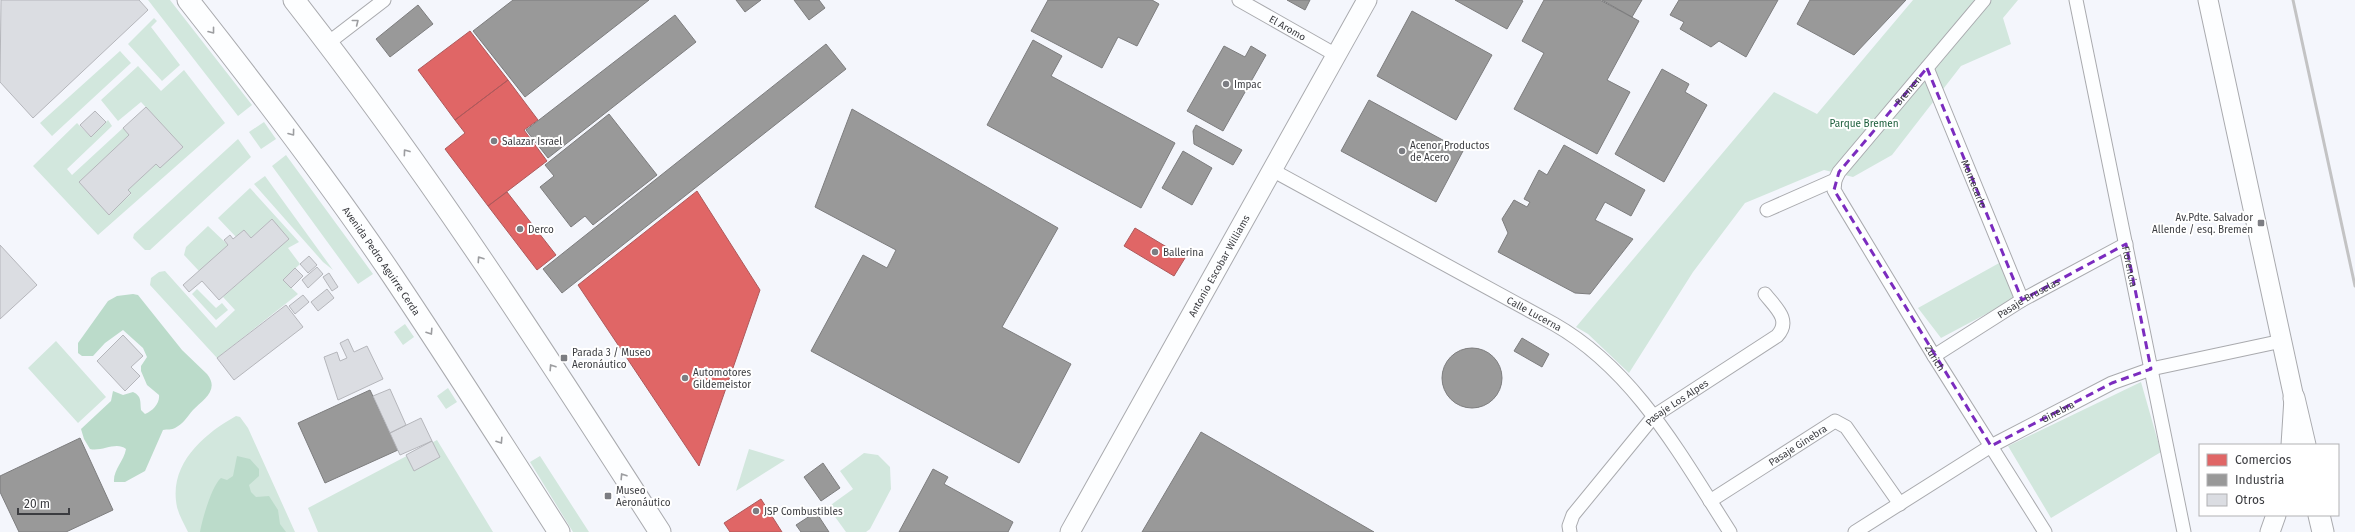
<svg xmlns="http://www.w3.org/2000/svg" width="2355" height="532" font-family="'Fira Sans',sans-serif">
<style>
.green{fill:#d2e7dd}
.forest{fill:#bbdbca}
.shops{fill:#e06666;stroke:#ae595b}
.industry{fill:#999;stroke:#7d7d7e}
.building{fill:#dbdde2;stroke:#b5b6bb}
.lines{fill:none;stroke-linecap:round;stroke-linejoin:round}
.street-casing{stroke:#a9aaae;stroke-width:15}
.secondary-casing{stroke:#a9aaae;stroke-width:21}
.primary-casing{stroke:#a9aaae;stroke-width:23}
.street{stroke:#fdfeff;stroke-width:13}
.secondary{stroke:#fdfeff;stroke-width:19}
.primary{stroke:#fdfeff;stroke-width:21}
.rail{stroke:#c3c3c4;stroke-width:3}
.oneway{stroke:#9c9da0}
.marked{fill:none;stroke:#7b2cbf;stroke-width:3;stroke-dasharray:8 5;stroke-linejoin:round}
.poi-dot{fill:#7c7d82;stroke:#fff;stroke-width:1.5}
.labels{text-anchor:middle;stroke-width:4;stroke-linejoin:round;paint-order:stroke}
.street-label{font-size:10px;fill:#3b3c40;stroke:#fff}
.poi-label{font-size:10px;fill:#3b3c40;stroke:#fff;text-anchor:start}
.park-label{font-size:10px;fill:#1f603e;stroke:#fff}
</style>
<rect width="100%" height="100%" fill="#f4f6fc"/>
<!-- green -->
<path class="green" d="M148,0h22l82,105 -14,11z
M1913,0h105l-15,18 8,26 -50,22 -69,89 -39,22 -29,-7 -79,33 -52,69 -64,101 -41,-39 -12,-7 198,-235 43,22z
M154,18l3,3 -6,6 29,38 -18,16 -34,-37z
M120,51l11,12 -79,73 -12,-13z
M138,66l23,25 23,-21 41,53 -127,112 -65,-69 44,-43 14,14 17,-17 4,6 -45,43 5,6 51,-47 6,7 -50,47 30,32 22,-20 -3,-4 28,-26 26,-18 -41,-44 -23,19 -17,-21z
M264,122l12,17 -15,10 -12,-17z
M238,139l13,18 -101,93h-5l-12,-12 1,-4z
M286,155l87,119 -15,10 -86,-118z
M265,176l68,94 -10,-8 -69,-78z
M250,188l49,54 -11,6 12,16 -17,16 15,14 -81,64 -67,-73 1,-7 8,-6 6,-1 51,57 19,-18 -12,-13 65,-58 -16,-20 -21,19 -7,-8 -8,7 -18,-19z
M208,226l20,19 -29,26 -15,-16 2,-8z
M2001,262l15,36 -75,40 -23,-30z
M197,289l19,19 6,-5 6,7 -12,10 -24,-26z
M405,324l9,13 -11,8 -9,-13z
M56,341l50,56 -28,26 -50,-55z
M2141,382l20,70 -110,66 -43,-72z
M448,388l9,14 -11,7 -9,-13z
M236,416l4,1 8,11 47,104h-107c-4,-8 -9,-17 -11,-25 -9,-43 27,-73 59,-91z
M437,440l56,92h-175l-10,-24z
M749,449l36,11 -49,31z
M864,453l14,2 12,12 1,22 -21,40 -4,3h-20l-18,-25 25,-18 -13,-18z
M540,456l49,76h-16l-43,-70z"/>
<!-- forest -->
<path class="forest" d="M133,294l5,1 44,55 25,24c13,16 -4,26 -14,36 -6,7 -10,14 -18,18 -3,2 -8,1 -12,2l-18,41 -20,11h-11c-1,-12 10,-21 12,-33 -10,-8 -24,3 -36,0l-6,-10 -3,-10 30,-28 2,-10 10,4 10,-3c9,4 7,10 8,18l4,4c8,-3 15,-11 14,-19l-12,-10 -6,-14v-5l6,-9 -4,-9 -20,-18 -18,13 -12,13h-11l-4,-3v-10l30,-42 9,-5z
M237,456l13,3 9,10v7l-10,9 2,7 5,5 13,-1 9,14 2,14 6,8h-86c2,-12 12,-47 21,-54l6,2 6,-4z"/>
<!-- shops -->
<path class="shops" d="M470,31l38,49 -53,40 -37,-50z
M508,80l30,40 -14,10 23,31 -59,45 -43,-57 20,-16 -10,-13z
M697,191l63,99 -61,176 -121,-181z
M507,192l49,63 -19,15 -49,-64z
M1135,228l50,30 -11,18 -50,-30z
M761,499l21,33h-52l-6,-9z"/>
<!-- industry -->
<path class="industry" d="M513,0h136l-124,97 -52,-66z
M736,0h25l-16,12z
M794,0h25l6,8 -16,12z
M1048,0h104l7,4 -22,42 -19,-9 -16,31 -71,-37z
M1287,0h23l-5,10z
M1455,0h66l2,1 -16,28z
M1544,0h56l39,21 -32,59 23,12 -33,62 -83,-45 30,-56 -22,-12z
M1602,0h40l-10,17z
M1679,0h99l-32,57 -27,-16 -8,6 -31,-18 4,-7 -14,-7z
M1810,0h96l-52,55 -57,-31z
M418,5l15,19 -43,33 -14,-18z
M1412,11l80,44 -36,65 -79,-44z
M675,15l21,27 -148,116 -22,-28z
M1033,40l29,16 -11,20 124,67 -34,65 -154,-83z
M826,44l20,25 -284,224 -19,-24z
M1224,46l21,11 6,-11 15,9 -43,76 -36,-20z
M1662,69l27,15 -4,8 22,13 -43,77 -49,-28z
M1369,100l94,51 -27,51 -95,-51z
M852,109l206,119 -56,99 69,37 -52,99 -208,-112 52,-96 24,13 9,-18 -81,-43z
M609,114l48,61 -64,50 -8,-9 -14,11 -31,-40 14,-11 -9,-11z
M1196,125l46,25 -9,15 -39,-21 -1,-13z
M1564,145l81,45 -14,26 -26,-14 -10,18 38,19 -43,55 -15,-1 -77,-41 10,-19 -6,-14 12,-19 13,7 3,-5 -6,-3 15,-29 8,5z
M1183,151l29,17 -20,37 -30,-17z
M1522,338l27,16 -7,13 -28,-16z
M1442 378a30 30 0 1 1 60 0a30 30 0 1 1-60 0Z
M370,390l28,60 -73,33 -27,-60z
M1201,432l173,100h-232z
M80,438l33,72 -47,22h-47l-19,-40v-16z
M823,463l17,25 -19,13 -17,-24z
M933,469l15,8 -4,7 69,38 -5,10h-109z
M816,512l13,20h-28l-5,-7z"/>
<!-- building -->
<path class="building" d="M1,0h138l9,10 -115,108 -33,-36z
M146,107l37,40 -23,21 -4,-4 -28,26 3,3 -22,22 -30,-33 50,-47 -6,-7z
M95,111l11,11 -15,15 -11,-12z
M272,219l17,20 -70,61 -17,-19 -13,11 -6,-7 45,-40 -4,-5 6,-5 3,4 11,-9 7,8z
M0,245l37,40 -37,34z
M309,256l8,9 -9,8 -8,-9z
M317,267l6,7 -15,14 -6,-8z
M295,268l8,8 -12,12 -8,-8z
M329,273l9,14 -6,4 -9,-14z
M327,289l7,9 -16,13 -7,-9z
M303,295l6,7 -14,12 -6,-8z
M286,305l17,22 -69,53 -17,-22z
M123,335l20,21 -12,11 9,9 -15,15 -28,-30z
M348,339l6,13 13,-6 16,33 -45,21 -14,-43 13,-5 3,9 7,-3 -7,-15z
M390,389l16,36 -16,8 -17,-37z
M421,418l11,23 -32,14 -10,-22z
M432,441l8,16 -26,14 -8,-16z"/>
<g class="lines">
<defs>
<g id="street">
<path id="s1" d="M1239,0l97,55"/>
<path id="s2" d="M2076,0l108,532"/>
<path d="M328,43l56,-43"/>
<path id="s3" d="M1927,68l95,232"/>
<path id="s4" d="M1272,170l282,154c81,46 127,132 176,208"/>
<path id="s5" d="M1835,180l-1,10 4,7 96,159 111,176"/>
<path id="s6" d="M1767,210l68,-30 4,-8 145,-172"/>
<path id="s7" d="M1934,356l88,-56 104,-56"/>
<path id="s8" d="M1710,501l125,-80 11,6 54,77"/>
<path id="s9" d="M1570,532l-1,-6 4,-11 81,-99 123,-80c15,-16 -2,-29 -12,-42"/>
<path id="s10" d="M1855,532l136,-86 121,-63 39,-14 131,-28"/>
</g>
<g id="secondary">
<path d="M2208,0l86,398 -3,47"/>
<path id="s11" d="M1070,532l297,-532"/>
<path d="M2270,532l6,-17"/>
</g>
<g id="primary">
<path id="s12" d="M188,0c71,90 140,180 204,275 57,85 112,171 167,257"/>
<path d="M294,0c133,170 250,351 366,532"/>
<path d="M2294,398l11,47"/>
<path d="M2319,515l4,17"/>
</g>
</defs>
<!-- street casing -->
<use href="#street" class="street-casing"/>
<!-- secondary casing -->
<use href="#secondary" class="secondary-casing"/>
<!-- primary casing -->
<use href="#primary" class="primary-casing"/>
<!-- street -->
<use href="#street" class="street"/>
<!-- secondary -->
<use href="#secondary" class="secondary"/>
<!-- primary -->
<use href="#primary" class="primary"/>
<!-- rail -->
<path class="rail" d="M2293,0l62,286"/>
</g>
<!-- one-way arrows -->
<defs><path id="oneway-chevron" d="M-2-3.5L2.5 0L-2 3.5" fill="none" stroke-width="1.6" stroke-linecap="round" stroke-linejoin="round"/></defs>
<g class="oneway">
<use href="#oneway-chevron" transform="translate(356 22) rotate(-38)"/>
<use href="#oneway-chevron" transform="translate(212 31) rotate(52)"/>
<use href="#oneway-chevron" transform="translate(292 133) rotate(53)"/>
<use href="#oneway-chevron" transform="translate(406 152) rotate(-126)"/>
<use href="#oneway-chevron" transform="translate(480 259) rotate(-124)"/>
<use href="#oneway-chevron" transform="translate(430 332) rotate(57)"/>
<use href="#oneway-chevron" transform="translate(552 367) rotate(-123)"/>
<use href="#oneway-chevron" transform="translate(500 441) rotate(57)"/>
<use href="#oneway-chevron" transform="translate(623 476) rotate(-123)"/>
</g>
<!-- marked area -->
<path class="marked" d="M1927,68l95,232 104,-56 25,125 -39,14 -121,63 -157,-256 5,-18z"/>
<!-- markers -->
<g class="poi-dot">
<circle cx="1226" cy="84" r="4"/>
<circle cx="494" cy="141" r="4"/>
<circle cx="1402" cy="151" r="4"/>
<rect x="2257" y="219" width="8" height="8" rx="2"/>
<circle cx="520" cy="229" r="4"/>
<circle cx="1155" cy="252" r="4"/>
<rect x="560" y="354" width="8" height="8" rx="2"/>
<circle cx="685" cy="378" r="4"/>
<rect x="604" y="492" width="8" height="8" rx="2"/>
<circle cx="756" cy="511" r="4"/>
</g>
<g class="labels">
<!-- street labels -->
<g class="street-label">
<text dy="4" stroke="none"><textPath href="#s1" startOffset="56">El Aromo</textPath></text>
<text dy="4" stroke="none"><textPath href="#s6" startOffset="190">Bremen</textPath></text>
<text dy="4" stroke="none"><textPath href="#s3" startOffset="125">Montecarlo</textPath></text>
<text dy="4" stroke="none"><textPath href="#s12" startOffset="325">Avenida Pedro Aguirre Cerda</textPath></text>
<text dy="4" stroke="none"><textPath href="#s11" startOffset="305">Antonio Escobar Williams</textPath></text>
<text dy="4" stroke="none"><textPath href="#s2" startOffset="272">Florencia</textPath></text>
<text dy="4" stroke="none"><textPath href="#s7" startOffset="111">Pasaje Bruselas</textPath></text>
<text dy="4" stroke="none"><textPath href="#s4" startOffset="299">Calle Lucerna</textPath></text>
<text dy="4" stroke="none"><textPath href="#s5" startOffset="206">Zúrich</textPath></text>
<text dy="4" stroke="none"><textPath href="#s9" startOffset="172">Pasaje Los Alpes</textPath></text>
<text dy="4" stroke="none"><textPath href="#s10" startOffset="236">Ginebra</textPath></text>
<text dy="4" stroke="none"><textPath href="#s8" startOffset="104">Pasaje Ginebra</textPath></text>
</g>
<!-- poi labels -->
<g class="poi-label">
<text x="1234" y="88">Impac</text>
<text x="502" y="145">Salazar Israel</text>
<text x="1410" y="149">Acenor Productos<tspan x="1410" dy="12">de Acero</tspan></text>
<text x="2253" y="221" text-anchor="end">Av.Pdte. Salvador<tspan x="2253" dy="12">Allende / esq. Bremen</tspan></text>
<text x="528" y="233">Derco</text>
<text x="1163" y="256">Ballerina</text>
<text x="572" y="356">Parada 3 / Museo<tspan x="572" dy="12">Aeronáutico</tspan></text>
<text x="693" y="376">Automotores<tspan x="693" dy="12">Gildemeistor</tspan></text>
<text x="616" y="494">Museo<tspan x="616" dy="12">Aeronáutico</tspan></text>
<text x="764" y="515">JSP Combustibles</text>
</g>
<!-- park labels -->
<g class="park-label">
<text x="1864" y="127">Parque Bremen</text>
</g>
</g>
<!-- legend -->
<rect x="2199" y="444" width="140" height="72" fill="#ffffff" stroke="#b1b1b3"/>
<rect x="2207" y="454" width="20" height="12" fill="#e06666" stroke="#b1b1b3"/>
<text x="2235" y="464" font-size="12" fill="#3b3c40">Comercios</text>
<rect x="2207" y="474" width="20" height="12" fill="#999999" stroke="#b1b1b3"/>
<text x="2235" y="484" font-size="12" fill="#3b3c40">Industria</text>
<rect x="2207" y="494" width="20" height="12" fill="#dbdde2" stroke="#b1b1b3"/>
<text x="2235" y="504" font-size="12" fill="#3b3c40">Otros</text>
<!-- scale -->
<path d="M18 508v6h51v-6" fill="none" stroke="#3b3c40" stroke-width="2"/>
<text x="24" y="508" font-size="12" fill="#3b3c40" stroke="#ffffff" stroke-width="3" paint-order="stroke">20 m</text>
</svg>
